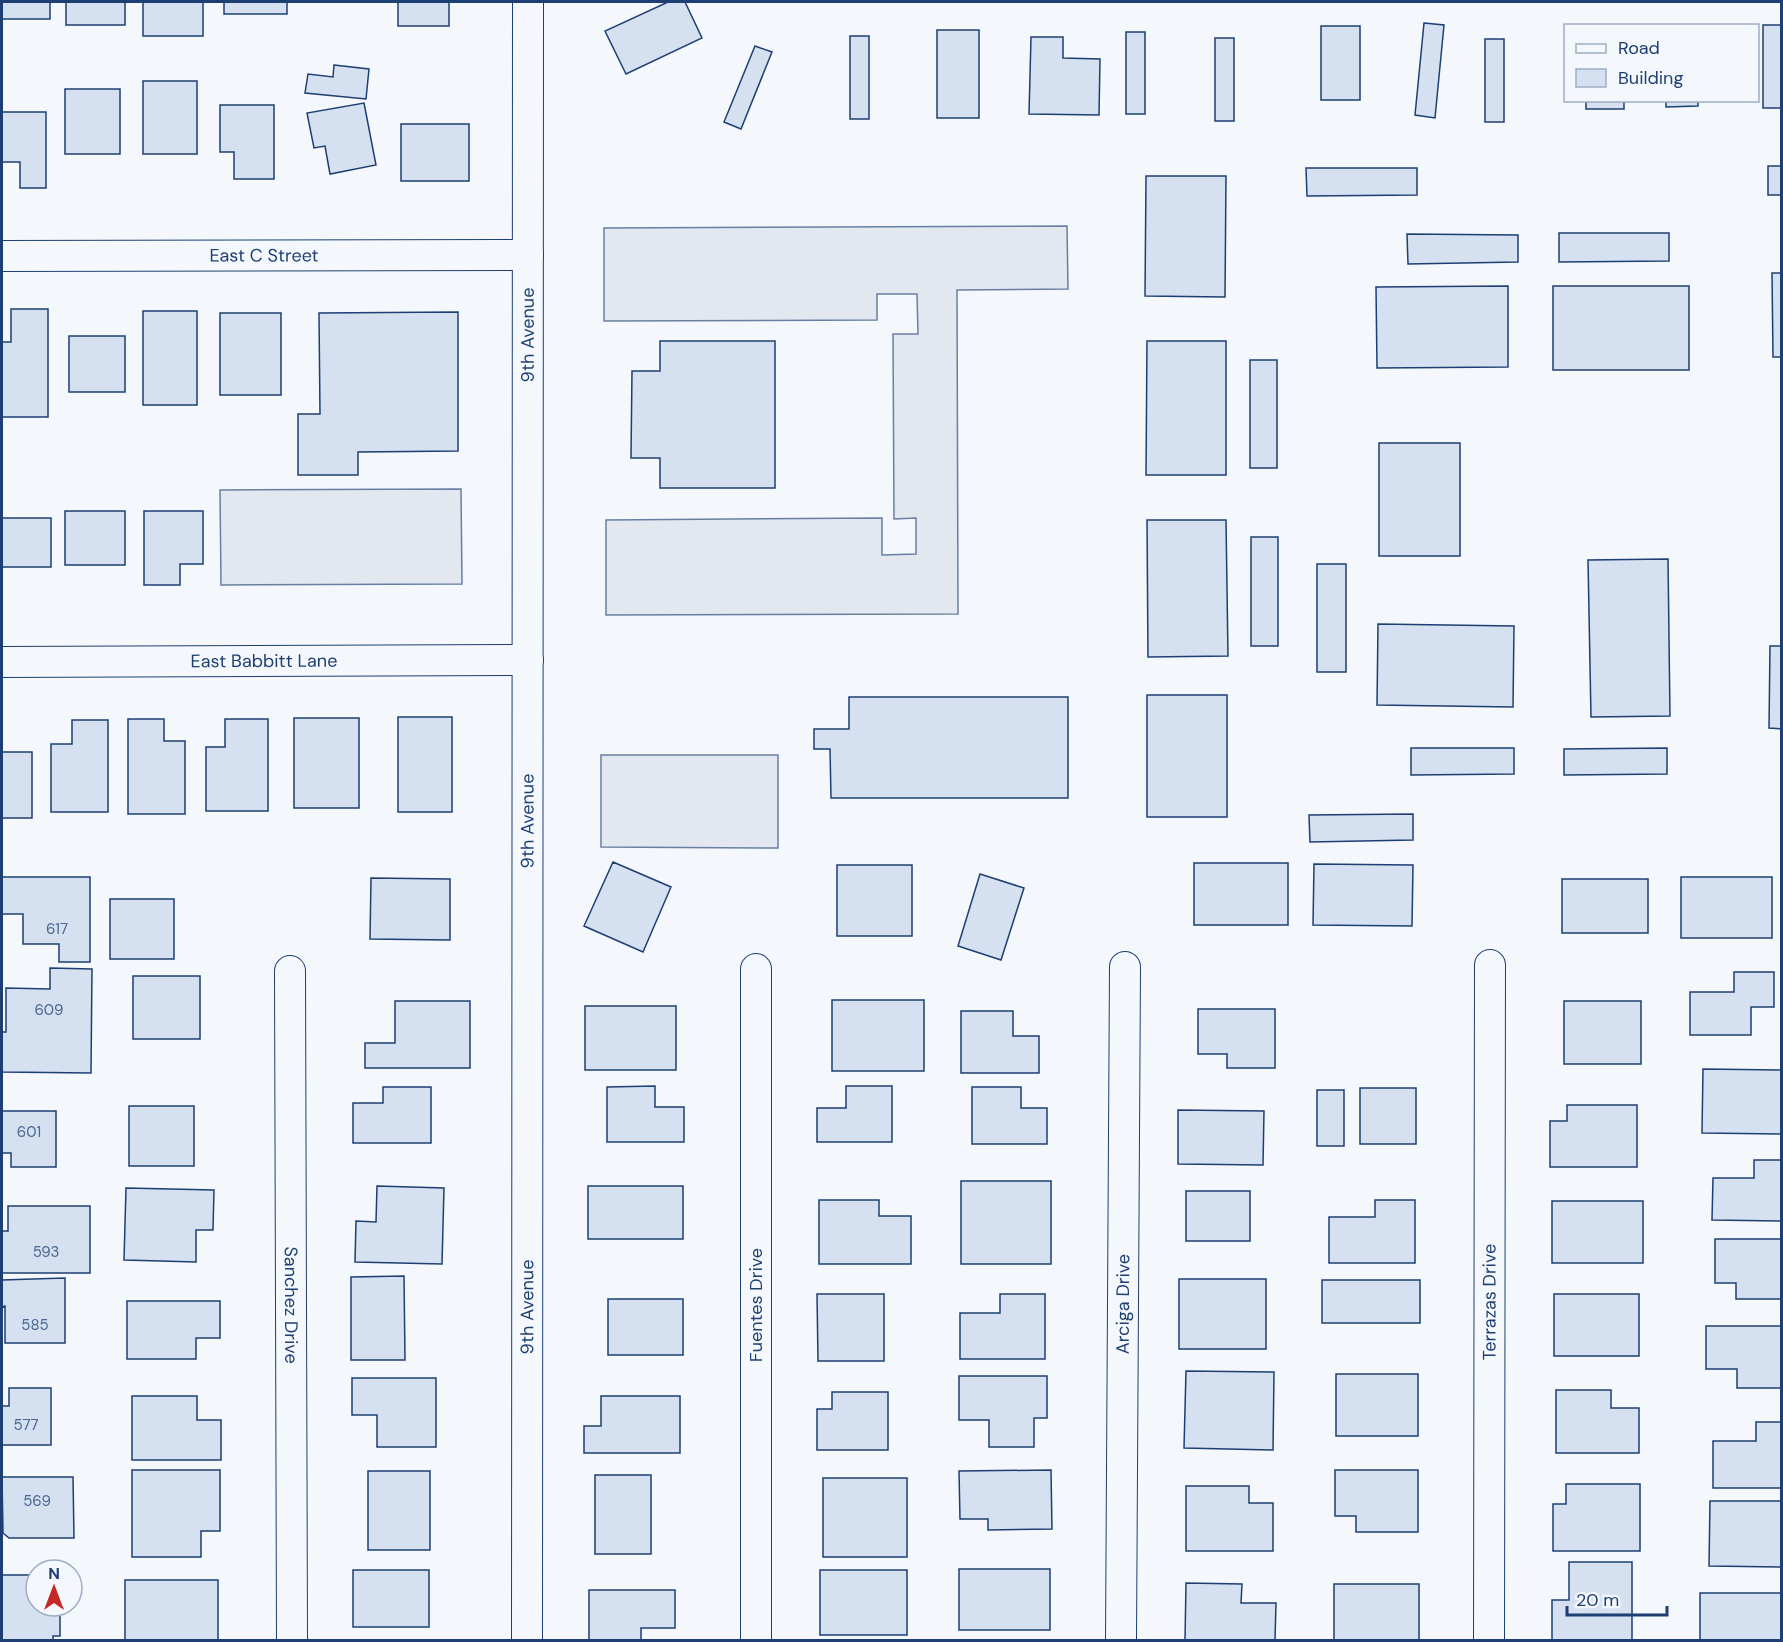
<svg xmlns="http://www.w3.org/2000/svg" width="1783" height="1642" font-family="'DM Sans',sans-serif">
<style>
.parking{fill:#e3e8f0;stroke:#687fa3;stroke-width:1.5}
.building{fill:#d5e0f0;stroke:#1d3f73;stroke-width:1.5}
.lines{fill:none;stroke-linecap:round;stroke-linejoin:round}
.street-casing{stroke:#1d3f73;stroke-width:32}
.street{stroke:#f4f7fb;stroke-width:30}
.labels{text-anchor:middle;stroke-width:4.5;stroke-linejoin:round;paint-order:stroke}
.number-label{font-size:15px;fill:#4b6792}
.street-label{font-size:18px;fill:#1d3f73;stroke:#f4f7fb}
</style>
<rect width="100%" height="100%" fill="#f4f7fb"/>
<!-- parking -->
<path class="parking" d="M1067,226l1,63 -111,1 1,324 -352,1v-95l276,-2v37l34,-1v-36l-22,1 -1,-185h25l-1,-40h-40v26l-273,1v-93z
M461,489l1,95 -241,1 -1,-95z
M601,755h177v93l-177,-1z"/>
<!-- building -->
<path class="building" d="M2,2h48v17h-48z
M66,2h59v23h-59z
M143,2h60v34h-60z
M224,2h63v12h-63z
M398,2h51v24h-51z
M668,2h17l17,36 -76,36 -21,-43z
M1424,23l20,2 -9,93 -20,-3z
M1763,25h19v83h-19z
M1321,26h39v74h-39z
M937,30h42v88h-42z
M1126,32h19v82h-19z
M850,36h19v83h-19z
M1031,37h32v21l37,1 -1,56 -70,-1z
M1215,38h19v83h-19z
M1485,39h19v83h-19z
M755,46l17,6 -31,77 -17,-7z
M334,65l35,4 -3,30 -61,-6 3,-19 25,3z
M143,81h54v73h-54z
M65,89h55v65h-55z
M1586,100h38v9h-38z
M1666,100h32v6l-32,1z
M364,103l12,62 -46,9 -5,-28 -11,2 -7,-35z
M220,105h54v74h-40v-27h-14z
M2,112h44v76h-26v-26h-18z
M401,124h68v57h-68z
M1768,166h14v29h-14z
M1306,168h111v27l-110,1z
M1146,176h80l-1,121 -80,-1z
M1559,233h110v28l-110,1z
M1407,234l111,1v27l-110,2z
M1772,273h10v84h-9z
M1508,286v81l-131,1 -1,-81z
M1553,286h136v84h-136z
M11,309h37v108h-46v-75h9z
M143,311h54v94h-54z
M458,312v139l-100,1v23h-60v-61h22l-1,-101z
M220,313h61v82h-61z
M69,336h56v56h-56z
M660,341h115v147h-115v-30h-29l1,-87h28z
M1147,341h79v134h-80z
M1250,360h27v108h-27z
M1379,443h81v113h-81z
M65,511h60v54h-60z
M144,511h59v53h-23v21h-36z
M2,518h49v49h-49z
M1147,520h79l2,136 -80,1z
M1251,537h27v109h-27z
M1668,559l2,157 -79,1 -3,-157z
M1317,564h29v108h-29z
M1378,624l136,2 -1,81 -136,-2z
M1770,646h12v83l-13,-1z
M1147,695h80v122h-80z
M849,697h219v101h-237l-1,-49h-16v-20h35z
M398,717h54v95h-54z
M294,718h65v90h-65z
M128,719h36v22h21v73h-57z
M225,719h43v92h-62v-64h19z
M72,720h36v92h-57v-68h21z
M1411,748h103v26l-103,1z
M1667,748v26l-103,1v-26z
M2,752h30v66h-30z
M1413,814v26l-103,2 -1,-27z
M613,862l58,25 -28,65 -59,-26z
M1194,863h94v62h-94z
M1314,864l99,1 -1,61 -99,-1z
M837,865h75v71h-75z
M980,874l44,14 -23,72 -43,-14z
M2,877h88v85h-31v-18h-36v-30h-21z
M1681,877h91v61h-91z
M371,878l79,1v61l-80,-1z
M1562,879h86v54h-86z
M110,899h64v60h-64z
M50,968l42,1 -1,104 -89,-1v-40h4v-44l44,1z
M1734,972h40v35h-23v28h-61v-43h44z
M133,976h67v63h-67z
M832,1000h92v71h-92z
M395,1001h75v67h-105v-25h30z
M1564,1001h77v63h-77z
M585,1006h91v64h-91z
M1198,1009h77v59h-48v-14h-29z
M961,1011h52v25h26v37h-78z
M1703,1069l79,1v64l-80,-1z
M655,1086v21h29v35h-77v-55z
M846,1086h46v56h-75v-34h29z
M383,1087h48v56h-78v-40h30z
M972,1087h49v21h26v36h-75z
M1360,1088h56v56h-56z
M1317,1090h27v56h-27z
M1567,1105h70v62h-87v-46h17z
M129,1106h65v60h-65z
M1178,1110l86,1 -1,54 -85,-1z
M2,1111h54v56h-45v-14h-9z
M1754,1160h28v61l-70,-1 1,-42h41z
M961,1181h90v83h-90z
M377,1186l67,2 -2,76 -87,-2 1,-41 20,1z
M588,1186h95v53h-95z
M126,1188l88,2 -1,40h-17v32l-72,-2z
M1186,1191h64v50h-64z
M819,1200h60v16h32v48h-92z
M1375,1200h40v63h-86v-46h46z
M1552,1201h91v62h-91z
M8,1206h82v67h-88v-42h6z
M1715,1239h67v60h-46v-16h-21z
M404,1276l1,84h-54v-83z
M65,1278v65h-60v-37l-3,1v-27z
M1179,1279h87v70h-87z
M1322,1280h98v43h-98z
M817,1294h67v67h-66z
M1000,1294h45v65h-85v-46h40z
M1554,1294h85v62h-85z
M608,1299h75v56h-75z
M127,1301h93v37h-24v21h-69z
M1706,1326h76v62h-45v-19h-31z
M1186,1371l88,1 -1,78 -89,-2z
M1336,1374h82v62h-82z
M959,1376h88v42h-13v29h-45v-27h-30z
M352,1378h84v69h-59v-32h-25z
M9,1388h42v57h-49v-39h7z
M1556,1390h55v18h28v45h-83z
M832,1392h56v58h-71v-41h15z
M132,1396h65v24h24v40h-89z
M601,1396h79v57h-96v-27h17z
M1756,1422h26v66h-69v-47h43z
M132,1470h88v61h-19v26h-69z
M1051,1470l1,59 -64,1v-11h-28l-1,-48z
M1335,1470h83v62h-62v-16h-21z
M368,1471h62v79h-62z
M595,1475h56v79h-56z
M2,1477h71l1,61h-65l-6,-5z
M823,1478h84v79h-84z
M1566,1484h74v67h-87v-47h13z
M1186,1486h63v17h24v48h-87z
M1710,1501h72v66l-73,-1z
M1569,1562h63v78h-80v-40h17z
M959,1569h91v61h-91z
M353,1570h76v57h-76z
M820,1570h87v65h-87z
M2,1575h34v31h24v30h-7v4h-51z
M125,1580h93v60h-93z
M1186,1583l56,1 -1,19h35l-1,37h-90z
M1334,1584h85v56h-85z
M589,1590h86v38h-34v12h-52z
M1700,1593h82v47h-82z"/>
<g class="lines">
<defs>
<g id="street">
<path id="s1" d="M2,256l526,-1"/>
<path id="s2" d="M2,662l526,-2"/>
<path d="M756,969v671"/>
<path id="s3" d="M290,971l2,669"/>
<path id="s4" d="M527,1640l1,-1638"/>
<path id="s5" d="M1121,1640l4,-673"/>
<path id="s6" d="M1489,1640l1,-675"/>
</g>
</defs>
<!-- street casing -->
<use href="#street" class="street-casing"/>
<!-- street -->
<use href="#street" class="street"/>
</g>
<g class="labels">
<!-- number labels -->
<g class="number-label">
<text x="57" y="934">617</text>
<text x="49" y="1015">609</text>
<text x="29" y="1137">601</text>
<text x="46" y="1257">593</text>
<text x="35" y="1330">585</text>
<text x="26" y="1430">577</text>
<text x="37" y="1506">569</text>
</g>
<!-- street labels -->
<g class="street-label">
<text dy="6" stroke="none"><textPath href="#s1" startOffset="262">East C Street</textPath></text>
<text dy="6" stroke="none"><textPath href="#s4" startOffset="1305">9th Avenue</textPath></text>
<text dy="6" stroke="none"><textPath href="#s2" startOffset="262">East Babbitt Lane</textPath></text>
<text dy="6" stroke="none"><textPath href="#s4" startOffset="819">9th Avenue</textPath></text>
<text dy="6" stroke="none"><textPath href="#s6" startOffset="338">Terrazas Drive</textPath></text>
<text dy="6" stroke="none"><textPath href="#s5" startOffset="336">Arciga Drive</textPath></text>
<text transform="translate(756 1305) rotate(-90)" y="6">Fuentes Drive</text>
<text dy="6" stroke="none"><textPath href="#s3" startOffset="334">Sanchez Drive</textPath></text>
<text dy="6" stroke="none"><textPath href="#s4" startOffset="333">9th Avenue</textPath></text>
</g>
</g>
<!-- border -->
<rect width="1783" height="1642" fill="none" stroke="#1d3f73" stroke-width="6"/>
<!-- legend -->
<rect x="1564" y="24" width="195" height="78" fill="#f4f7fb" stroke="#9eadc5" stroke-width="1.5"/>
<rect x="1576" y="44" width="30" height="9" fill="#f4f7fb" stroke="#9eadc5" stroke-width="1.5"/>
<text x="1618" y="54" font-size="18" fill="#1d3f73">Road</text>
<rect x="1576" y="69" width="30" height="18" fill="#d5e0f0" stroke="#9eadc5" stroke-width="1.5"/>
<text x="1618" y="84" font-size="18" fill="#1d3f73">Building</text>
<!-- north arrow -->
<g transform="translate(54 1588)"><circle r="28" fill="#f4f7fb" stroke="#9eadc5" stroke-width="1.5"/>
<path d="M0-4.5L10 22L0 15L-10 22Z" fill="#c62828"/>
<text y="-9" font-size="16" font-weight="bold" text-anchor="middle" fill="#1d3f73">N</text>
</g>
<!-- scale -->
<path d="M1567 1606v9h100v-9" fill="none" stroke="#1d3f73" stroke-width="3"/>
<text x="1576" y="1606" font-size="18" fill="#1d3f73" stroke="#f4f7fb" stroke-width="4.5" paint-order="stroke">20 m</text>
</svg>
